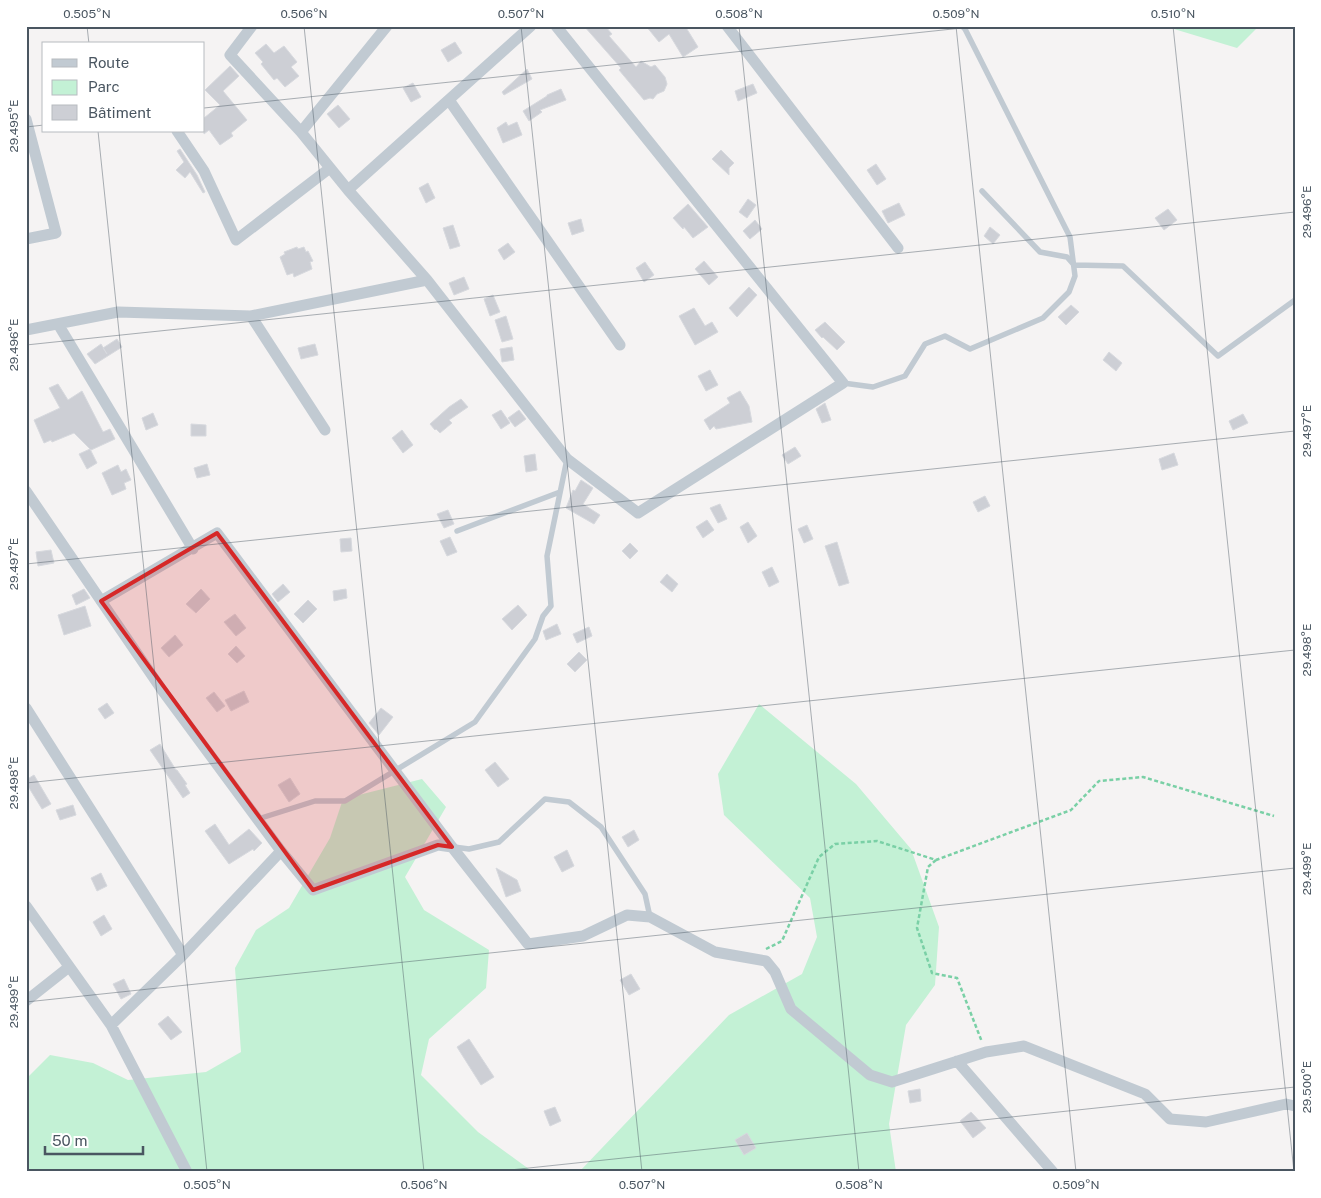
<svg xmlns="http://www.w3.org/2000/svg" width="1321" height="1198" font-family="'Public Sans',sans-serif">
<style>
.green{fill:#c3f1d5}
.building{fill:#cdcfd5;stroke:#d7d9de}
.lines{fill:none;stroke-linecap:round;stroke-linejoin:round}
.path{stroke:#7ad0a6;stroke-width:2.5;stroke-dasharray:4 2.5;stroke-linecap:butt}
.service{stroke:#c1cad2;stroke-width:5.5}
.minor{stroke:#c1cad2;stroke-width:11}
.marked{fill:#d62828;fill-opacity:0.2;stroke:#d62828;stroke-width:4;stroke-linejoin:round}
.ticks{fill:none;stroke:#4a5661;stroke-width:1;stroke-opacity:0.45}
.neatline{fill:none;stroke:#4a5661;stroke-width:2}
.ticks-label{font-size:12px;text-anchor:middle;fill:#4a5661}
</style>
<rect width="100%" height="100%" fill="#f5f3f3"/>
<!-- green -->
<path class="green" d="M1164,26h95l-22,22z
M759,704l97,80 55,65 28,78 -4,58 -29,40 -17,99 7,48h-320l4,-1 149,-156 73,-41 15,-37 -7,-39 -86,-83 -6,-41z
M422,779l24,28 -41,70 19,33 65,40 -3,38 -57,51 -8,36 57,57 55,40h-507v-93l24,-24 43,8 35,17 78,-8 35,-20 -6,-84 21,-38 33,-22 41,-70 13,-39z"/>
<!-- building -->
<path class="building" d="M584,26h21l7,8 -3,2 27,31 5,-6 10,6 4,-2 10,12 2,7 -3,7 -7,3 -4,5 -3,-1 -6,2 -25,-30 2,-2z
M646,26h39l13,21 -15,10 -14,-23 -10,8z
M455,42l7,11 -14,9 -7,-12z
M266,44l8,9 10,-7 13,16 -6,5 8,9 -14,11 -8,-9 -3,2 -13,-16 2,-2 -8,-9z
M230,66l9,10 -16,15 24,29 -16,13 2,3 -13,9 -11,-15 -5,4v-16l16,-13 -15,-15z
M527,69l5,10 -28,16 -2,-3z
M413,83l8,14 -10,5 -8,-14z
M753,84l4,9 -19,8 -3,-10z
M561,89l5,11 -26,10 2,2 -13,9 -6,-10 24,-15v-1z
M338,105l12,14 -11,9 -12,-14z
M506,122l2,4 9,-4 5,13 -19,8 -6,-15z
M180,149l17,26 8,17 -2,1 -13,-21 -5,6 -9,-8 8,-8 -7,-11z
M721,150l13,13 -5,5v7l-17,-16z
M876,164l10,15 -9,6 -10,-15z
M428,183l7,15 -9,5 -7,-15z
M748,199l8,6 -9,13 -8,-6z
M899,203l6,12 -17,8 -6,-12z
M688,204l20,23 -15,11 -9,-11 -1,2 -10,-11z
M1168,209l9,11 -13,10 -9,-12z
M581,219l3,12 -12,4 -4,-12z
M755,220l7,9 -12,10 -7,-8z
M453,225l7,21 -10,3 -7,-21z
M990,227l10,8 -7,9 -9,-8z
M508,243l7,9 -11,8 -6,-10z
M297,247l1,2 6,-2 2,5 2,-1 5,10 -3,1 2,7 -18,8 -1,-4 -6,2 -7,-18 5,-3 -1,-2z
M704,261l14,16 -9,8 -14,-16z
M645,262l9,13 -10,7 -8,-14z
M464,277l5,12 -15,6 -5,-12z
M749,287l8,8 -20,22 -8,-9z
M493,295l7,17 -10,4 -6,-17z
M1071,305l8,7 -13,13 -8,-8z
M694,308l11,18 7,-4 6,10 -23,13 -16,-29z
M506,316l7,23 -11,3 -7,-22z
M825,322l20,20 -8,8 -14,-13 -1,1 -7,-8z
M117,339l5,8 -27,17 -8,-10 14,-10 6,10 -4,-6z
M315,344l3,11 -17,4 -3,-11z
M512,347l2,13 -12,2 -2,-13z
M1109,352l13,11 -6,8 -13,-11z
M710,370l8,15 -12,6 -8,-15z
M58,384l10,16 14,-9 21,41 7,-3 5,10 -24,11 -1,-1 7,14 -10,6 -8,-15 11,-5 -16,-16 -22,9 -1,-2 -7,3 -10,-23 26,-12 -11,-20z
M740,391l9,15 3,16 -36,7 -2,-3 -4,4 -6,-10 26,-17 -3,-5z
M461,399l7,8 -19,13 3,3 -12,10 -4,-4 -1,1 -5,-6 19,-17z
M825,403l6,17 -9,3 -6,-14z
M501,410l9,13 -9,6 -9,-14z
M519,410l7,9 -11,8 -7,-9z
M153,413l5,12 -12,5 -4,-12z
M1243,414l5,9 -15,7 -4,-9z
M191,424l15,1v11h-15z
M402,430l11,15 -10,8 -11,-15z
M795,447l6,9 -13,8 -6,-9z
M1174,453l4,12 -16,5 -3,-11z
M535,454l2,16 -11,2 -2,-16z
M207,464l3,11 -13,3 -3,-10z
M118,465l3,7 5,-3 5,11 -7,3 2,6 -14,6 -10,-22z
M581,480l12,8 -10,16 17,11 -6,9 -28,-16 7,-18 2,1z
M985,496l5,10 -12,6 -5,-10z
M720,504l7,15 -9,4 -8,-15z
M448,510l6,14 -10,4 -7,-14z
M707,520l7,10 -11,8 -7,-11z
M748,522l9,14 -9,7 -8,-16z
M807,525l6,14 -9,4 -6,-14z
M450,537l7,15 -10,4 -7,-15z
M351,538l1,13 -11,1 -1,-13z
M837,542l12,41 -10,3 -14,-40z
M630,543l8,8 -8,8 -8,-8z
M51,550l3,13 -16,3 -2,-14z
M772,567l7,15 -10,5 -7,-15z
M667,574l11,10 -6,8 -12,-10z
M283,584l7,8 -12,10 -6,-8z
M84,589l6,9 -14,7 -4,-10z
M201,589l9,10 -14,14 -10,-9z
M346,589l1,9 -13,3 -1,-10z
M308,600l9,9 -14,14 -9,-9z
M518,605l9,10 -15,15 -10,-11z
M85,606l6,20 -27,9 -6,-20z
M235,614l11,14 -10,8 -12,-14z
M557,624l4,10 -15,6 -3,-9z
M589,627l3,9 -15,7 -4,-9z
M175,635l8,10 -14,12 -8,-9z
M236,646l9,10 -8,7 -9,-9z
M579,652l8,8 -12,12 -8,-8z
M244,691l5,11 -18,9 -6,-11z
M214,692l11,14 -8,6 -11,-14z
M107,703l7,10 -9,6 -7,-10z
M381,708l12,9 -14,18 -10,-12z
M160,744l16,26h1l10,14 -2,1 5,8 -7,5 -33,-48z
M495,762l14,17 -11,8 -13,-17z
M34,775l17,29 -9,5 -16,-26v-3z
M290,778l10,16 -11,8 -11,-17z
M73,805l3,10 -16,5 -4,-10z
M215,824l14,21 20,-16 13,14 -8,8 -1,-2 -24,15 -24,-33z
M634,830l5,10 -11,7 -6,-10z
M567,850l7,16 -12,6 -8,-15z
M496,868l21,12 4,11 -15,6z
M101,873l6,13 -10,5 -6,-13z
M104,915l8,14 -11,7 -8,-14z
M631,974l9,15 -11,6 -9,-15z
M124,979l7,15 -10,5 -8,-15z
M168,1016l14,16 -11,8 -13,-16z
M469,1039l25,38 -13,8 -24,-38z
M920,1089l1,12 -11,2 -2,-12z
M555,1107l6,14 -11,5 -6,-15z
M971,1112l15,16 -13,10 -13,-17z
M747,1133l9,15 -12,7 -9,-15z"/>
<g class="lines">
<!-- path -->
<path class="path" d="M936,860l-8,7 -11,61 15,45 25,5 25,64
M766,949l16,-8 37,-84 16,-13 42,-3 59,19 135,-50 28,-29 44,-4 131,39"/>
<!-- service -->
<path class="service" d="M982,191l58,61 27,5 7,8 49,1 95,90 77,-56
M843,383l30,4 32,-11 20,-32 20,-8 25,13 73,-31 26,-26 6,-16 -5,-39 -105,-208 -3,-3
M457,531l103,-39
M258,819l57,-18h30l130,-79 60,-83 8,-23 8,-10 -4,-50 20,-97
M454,847l15,2 30,-7 46,-43 24,3 32,25 44,67 5,23"/>
<!-- minor -->
<path class="minor" d="M252,26l-22,29 71,77 47,58 79,90 140,179 71,54 205,-130 -287,-357
M727,26l171,222
M449,100l171,245
M26,119l30,114 -30,6
M177,131l27,40 32,69 94,-72
M301,132l86,-106
M348,190l183,-164
M251,316l74,114
M58,324l135,225
M26,330l92,-18 133,4 176,-36
M26,491l136,199 119,161 32,39 125,-45 14,2
M101,601l116,-68 235,314 76,97 55,-8 44,-21 23,2 65,35 51,9 9,11 16,37 79,66 22,7 94,-30 38,-6 121,48 25,25 36,3 80,-18 9,2
M26,708l157,247
M26,906l85,119 76,147
M26,1001l43,-34
M111,1025l72,-70 98,-104
M957,1061l96,111"/>
</g>
<!-- marked area -->
<path class="marked" d="M217,533l235,314 -14,-2 -125,45 -212,-289z"/>
<!-- ticks -->
<path class="ticks" d="M87,26l2,18M304,26l120,1146M521,26l121,1146M739,26l120,1146M956,26l120,1146M1173,26l121,1146M204,108l777,-82M26,127l18,-2M98,131l109,1041M26,345l1269,-133M26,564l1269,-133M26,783l1269,-133M26,1002l1269,-134M491,1172l804,-85"/>
<!-- border -->
<rect width="1321" height="1198" fill="none" stroke="#ffffff" stroke-width="55"/>
<!-- legend -->
<rect x="42" y="42" width="162" height="90" fill="#ffffff" stroke="#b7bbc0"/>
<rect x="52" y="59" width="25" height="8" fill="#c1cad2" stroke="#b7bbc0"/>
<text x="88" y="68" font-size="15" fill="#4a5661">Route</text>
<rect x="52" y="80" width="25" height="15" fill="#c3f1d5" stroke="#b7bbc0"/>
<text x="88" y="92" font-size="15" fill="#4a5661">Parc</text>
<rect x="52" y="105" width="25" height="15" fill="#cdcfd5" stroke="#b7bbc0"/>
<text x="88" y="118" font-size="15" fill="#4a5661">Bâtiment</text>
<!-- scale -->
<path d="M45 1146v8h98v-8" fill="none" stroke="#4a5661" stroke-width="2.5"/>
<text x="52" y="1146" font-size="15" fill="#4a5661" stroke="#ffffff" stroke-width="4" paint-order="stroke">50 m</text>
<rect x="28" y="28" width="1266" height="1142" class="neatline"/>
<g class="ticks-label">
<text x="87" y="18">0.505°N</text>
<text x="304" y="18">0.506°N</text>
<text x="521" y="18">0.507°N</text>
<text x="739" y="18">0.508°N</text>
<text x="956" y="18">0.509°N</text>
<text x="1173" y="18">0.510°N</text>
<text transform="translate(14 126) rotate(-90)" y="4">29.495°E</text>
<text transform="translate(1307 212) rotate(-90)" y="4">29.496°E</text>
<text transform="translate(14 345) rotate(-90)" y="4">29.496°E</text>
<text transform="translate(1307 431) rotate(-90)" y="4">29.497°E</text>
<text transform="translate(14 564) rotate(-90)" y="4">29.497°E</text>
<text transform="translate(1307 650) rotate(-90)" y="4">29.498°E</text>
<text transform="translate(14 783) rotate(-90)" y="4">29.498°E</text>
<text transform="translate(1307 869) rotate(-90)" y="4">29.499°E</text>
<text transform="translate(14 1002) rotate(-90)" y="4">29.499°E</text>
<text transform="translate(1307 1087) rotate(-90)" y="4">29.500°E</text>
<text x="207" y="1189">0.505°N</text>
<text x="424" y="1189">0.506°N</text>
<text x="642" y="1189">0.507°N</text>
<text x="859" y="1189">0.508°N</text>
<text x="1076" y="1189">0.509°N</text>
</g>
</svg>
